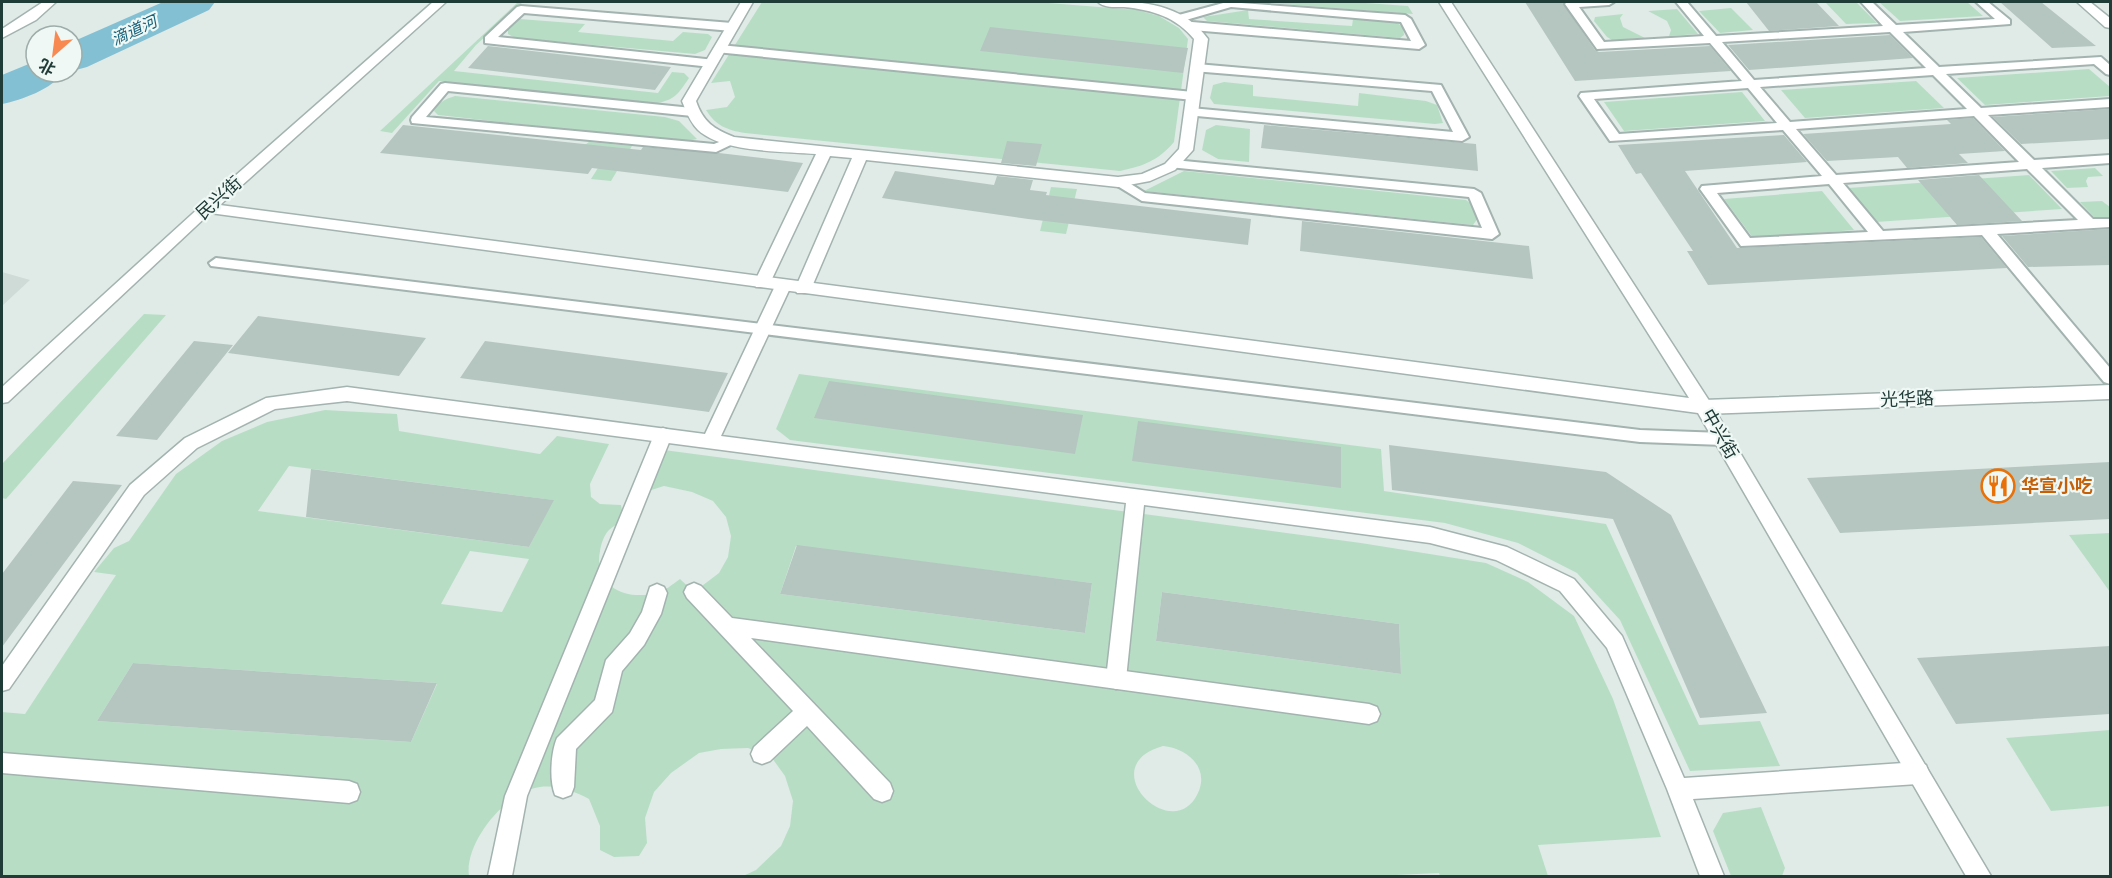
<svg xmlns="http://www.w3.org/2000/svg" width="2112" height="878" font-family="'Open Sans','Noto Sans SC',sans-serif">
<style>
.built{fill:#cedbd6}
.green{fill:#b7dec5;fill-rule:evenodd}
.lines{fill:none;stroke-linecap:round;stroke-linejoin:round}
.river{fill:#84c0d4;fill-rule:evenodd}
.building{fill:#b5c6c0}
.service-casing{stroke:#a3b3af;stroke-width:4}
.pedestrian-casing{stroke:#a3b3af;stroke-width:3}
.minor-casing{stroke:#a3b3af;stroke-width:3}
.tertiary-casing{stroke:#a3b3af;stroke-width:3}
.service{fill:#fff;fill-rule:evenodd}
.pedestrian{fill:#fff;fill-rule:evenodd}
.minor{fill:#fff;fill-rule:evenodd}
.tertiary{fill:#fff;fill-rule:evenodd}
.labels{text-anchor:middle;stroke-width:4.5;stroke-linejoin:round;paint-order:stroke}
.far-water-label{font-size:16px;font-style:italic;fill:#17617b;stroke:#f0f8f5}
.street-label{font-size:18px;fill:#203c37;stroke:#f0f8f5}
.food-label{font-size:18px;font-weight:bold;fill:#c56008;stroke:#f0f8f5;text-anchor:start}
</style>
<rect width="100%" height="100%" fill="#e0ebe7"/>
<!-- built -->
<path class="built" d="M2,272l28,8 -28,26z"/>
<!-- green -->
<path class="green" d="M518,2h5l-47,43 -22,26 204,22 14,-21 12,1 5,5c-10,15 -14,22 -32,25l-218,-22 -47,52 -12,-2z
M762,2h274l101,8 22,6 20,12 9,11 -14,103c-16,19 -31,24 -54,29l-375,-38c-18,-3 -29,-7 -39,-23l21,-3 8,-10 -5,-16 -19,2z
M1258,2h94l56,4 5,8z
M1825,2h31l21,21 -31,1z
M1879,2h88l16,14 -83,5z
M1731,8l22,22 -33,3 -21,-22z
M1677,9l21,25 -29,2 2,-6 -4,-9 -19,-10z
M1248,10l1,9 103,7 1,-7 44,4 6,4 1,8 -4,3 -193,-17 -4,-4z
M1623,14l-3,4 3,9 22,11 -33,2 -5,-3 -13,-16 1,-4z
M520,19l65,5 -7,8 95,9 10,-9 25,2 4,3 -7,13 -10,4 -180,-16 -7,-4v-4z
M2089,69l21,18v9l-125,9 -28,-27z
M1916,81l28,27 -139,10 -24,-28z
M1224,82l29,3v11l105,10 1,-13 67,8 11,4 6,18 -8,1 -221,-20 -4,-6 3,-13z
M1742,92l23,29 -141,10 -20,-29z
M455,96l210,21 14,4 18,18 -14,3 -245,-27 -4,-4c5,-9 11,-12 21,-15z
M1216,125l34,4 -1,33 -31,-3 -16,-9 4,-20z
M589,142l43,4 -21,35 -20,-2 17,-27 -29,-3z
M2095,168l8,8 -15,1 -2,4 2,6 -21,1 -16,-17z
M1184,171l282,29 9,7 3,11 -5,7 -329,-34z
M2029,175l33,34 -186,13 -28,-34z
M1051,187l26,2 -11,45 -26,-3z
M1822,191l32,39 -101,8 -29,-39z
M2102,201l8,6v12l-13,1 -17,-18z
M144,314l22,1 -160,184 -4,-1v-34z
M799,374l582,75 3,42 222,33 93,201 61,-4 20,45 -90,5 -70,-151 -43,-47 -59,-30 -73,-20 -655,-83 -14,-11z
M325,410l72,4 2,17 141,23 17,-18 52,8 -19,40 1,13 9,7 21,1 3,15c-5,3 -11,6 -15,10 -5,5 -8,14 -9,21 -7,35 26,50 56,42 9,-2 17,-9 24,-14l14,13 25,-19 9,-16 3,-21 -5,-19 -13,-16 -21,-9 -28,-6 -19,6 19,-42 697,93 125,20 42,19 46,34 39,83 48,138 -123,8 10,31h-108l-1,-3 -64,3h-632l13,-6 25,-24 9,-20 3,-25 -8,-25 -13,-18 -24,-10 -27,1 -22,4 -28,20 -17,19 -9,26 2,25 -8,13 -25,1 -14,-7v-24l-11,-27c-16,-8 -30,-14 -49,-12 -34,4 -76,56 -71,89h-467v-164l23,2 91,-139 -22,-3 20,-24 15,-7 47,-67 46,-33 45,-19zM289,466l264,34 -24,47 -271,-36zM796,546l296,37 -7,50 -305,-39zM470,551l59,8 -27,53 -61,-8zM1162,592l237,32 2,50 -245,-33zM133,663l304,20v1l-26,58 -314,-21zM1163,746c23,2 47,21 35,47 -25,54 -107,-27 -35,-47z
M2110,533v59l-41,-57z
M2110,730v76l-59,5 -45,-73z
M1761,807l24,61 -3,8h-51l-18,-45 10,-18z"/>
<g class="lines">
<!-- river -->
<path class="river" d="M163,2h52l-6,8 -122,57 -15,4v-29z
M36,61v11h28c-12,17 -42,28 -62,32v-29z"/>
</g>
<!-- building -->
<path class="building" d="M1525,2h37l33,48 4,2 111,-6 21,25 -156,10z
M1746,2h70l23,24 -70,5z
M2000,2h41l55,44 -44,2z
M990,27l198,21 -5,25 -203,-22z
M1890,35l23,23 -164,12 -21,-25z
M488,46l183,21 -16,23 -187,-22z
M2110,109v30l-89,5 -28,-27z
M1973,118l32,33 -46,3 9,9 -61,5 -9,-11 -71,4 -24,-27 148,-10 -4,-4z
M403,125l238,25 2,-3 76,6 84,10 -15,29 -196,-24 -4,6 -208,-21z
M1264,125l212,19 2,27 -217,-23z
M1784,135l23,27 -122,9 52,77 244,-11 26,31 -299,17 -21,-34h6l-52,-78 -5,1 -18,-29z
M1007,141l35,3 -6,22 -35,-3z
M895,171l99,14 3,-9 36,4 -3,10 17,2 -1,3 205,24 -3,26 -220,-26 -146,-21z
M1979,175l43,46 -65,4 -39,-45z
M1302,221l227,25 4,33 -233,-28z
M2110,229v36l-82,2 -26,-31z
M258,316l168,22 -27,38 -171,-23z
M194,341l39,4 -76,95 -41,-4z
M485,341l243,32 -19,39 -249,-34z
M829,381l254,34 -8,39 -261,-36z
M1138,421l203,26v41l-209,-27z
M1389,445l217,27 65,43 96,198 -67,5 -87,-199 -221,-29z
M2110,462v57l-270,14 -33,-55z
M311,469l243,31 -25,47 -223,-30z
M73,481l49,4 -120,162v-73z
M797,545l295,38 -7,50 -305,-39z
M1162,592l237,32 2,50 -245,-33z
M2110,646v68l-154,10 -39,-66z
M133,663l304,20 -26,59 -314,-21z"/>
<g class="lines">
<defs>
<path id="service" d="M1227,2l178,13 6,4 14,26 -6,4 -227,-19 -6,-4 6,-4 219,19 -10,-19 -170,-15 -52,15 -6,-4 2,-2z
M1567,2h47l-5,3 -30,2 25,35 100,-6 -28,-34h11l29,34 167,-10 -22,-24h11l24,23 99,-6 -19,-17h12l22,18v4l-107,8 36,35 162,-10 9,8v10l-4,-1 -12,-10 -148,10 35,34 129,-9v8l-122,8 46,45 76,-5v8l-68,5 51,51h17v8l-113,7 113,134v16l-6,-2 -122,-147 -241,11 -41,-57 2,-3 120,-10 -39,-46 -173,11 -31,-45 2,-3 161,-12 -32,-38 -113,6 -32,-45zM1890,32l36,36 -172,12 -32,-38zM1933,75l34,34 -177,13 -30,-35zM1748,88l29,35 -158,11 -25,-35zM1974,116l45,46 -183,13 -40,-46zM2027,169l51,51 -195,11 -40,-48zM1829,184l39,48 -118,6 -33,-45z
M521,6l211,17 6,4 -6,4 -208,-18 -26,24 217,23v6l-4,1 -226,-24v-6l32,-30z
M720,45l473,47 6,4 -6,4 -477,-48 -2,-3z
M1197,64l244,21 28,52 -7,4 -276,-26 -1,-3 1,-3 5,-1 262,24 -21,-41 -239,-20v-6z
M445,83l247,25 6,4 -6,4 -244,-25 -22,26 288,27 18,-7 7,4 -23,11 -304,-29 -1,-3 1,-3 29,-33z
M1174,160l300,29 7,4 18,41 -7,5 -350,-38 -31,-19 2,-3h10l22,14 337,35 -13,-31 -300,-30 -2,-3z
M216,258l1424,172 83,3 6,1 2,5 -2,5 -6,1 -83,-3 -1429,-176 -2,-3z"/>
<path id="pedestrian" d="M663,428l6,2 3,5 -145,361 -15,80h-24l17,-80 149,-361 3,-5z
M694,583l7,3 31,32 637,86 8,3 3,7 -3,7 -8,3 -618,-86 139,145 3,8 -3,8 -8,3 -8,-3 -67,-73 -37,35 -8,3 -8,-3 -3,-7 3,-7 39,-36 -106,-113 -3,-6 3,-6z
M657,584l7,3 3,6 -6,21 -17,31 -22,26 -10,41 -36,37 -2,38 -3,8 -8,3 -8,-3c-6,-15 -4,-43 2,-57l38,-38 11,-40 24,-27 12,-21 8,-25z
M2,753l347,28 8,3 3,8 -3,8 -8,3 -347,-30z"/>
<path id="minor" d="M741,2h12l-57,99c7,21 18,28 38,36l384,40 24,-3 23,-10 14,-15 15,-110c-18,-22 -41,-29 -70,-32 -8,0 -20,1 -26,-5 41,-2 84,1 110,37l-15,111 -18,20 -25,11 -32,6 -252,-27 -55,129 -2,4h-12l-2,-4 57,-131 -22,-2 -60,127 -2,4h-12l-2,-4 62,-129c-33,-3 -93,-1 -118,-24 -8,-8 -12,-19 -16,-29z
M783,280l6,2 2,4 -70,150 709,91 77,20 67,32 48,57 62,142 234,-16 8,3 3,8 -3,8 -8,3 -225,15 31,77h-24l-33,-87 -60,-141 -47,-57 -64,-31 -66,-17 -286,-38 -18,174 -3,7 -7,3 -7,-3 -3,-7 20,-176 -779,-102 -72,8 -78,39 -53,47 -135,194 -7,2v-25l128,-181 55,-47 81,-40 81,-11 358,47 70,-148 2,-4z
M2110,385v14l-406,15 -6,-2 -3,-5 3,-5 6,-2z"/>
<path id="tertiary" d="M43,2h13l-20,18 -34,18v-9z
M433,2h13l-226,203 1469,193 -250,-396h12l259,400 281,474h-25l-268,-463 -1488,-200 -202,189 -6,1v-16l200,-182z
M2077,2h13l20,16v10l-5,-1z"/>
</defs>
<!-- service casing -->
<use href="#service" class="service-casing"/>
<!-- pedestrian casing -->
<use href="#pedestrian" class="pedestrian-casing"/>
<!-- minor casing -->
<use href="#minor" class="minor-casing"/>
<!-- tertiary casing -->
<use href="#tertiary" class="tertiary-casing"/>
<!-- service -->
<use href="#service" class="service"/>
<!-- pedestrian -->
<use href="#pedestrian" class="pedestrian"/>
<!-- minor -->
<use href="#minor" class="minor"/>
<!-- tertiary -->
<use href="#tertiary" class="tertiary"/>
</g>
<!-- icons -->
<defs>
<symbol id="restaurant-ring" viewBox="-11 -11 22 22"><circle r="9.5" fill="#f0f8f5" stroke="#e8710a" stroke-width="1.5"/><path d="M-5-6h1v4h1v-4h1v4h1v-4h1v5L-1.5 .5V6h-2V.5L-5-1ZM5-6V6H3V1.5H1.5Q1.5-4 5-6Z" fill="#e8710a"/></symbol>
</defs>
<g fill-rule="evenodd">
<use href="#restaurant-ring" x="1979" y="467" width="38" height="38"/>
</g>
<g class="labels">
<!-- far-water labels -->
<g class="far-water-label">
<text transform="translate(134 30) rotate(-25)" y="6">滴道河</text>
</g>
<!-- street labels -->
<g class="street-label">
<text transform="translate(219 198) rotate(-42)" y="6">民兴街</text>
<text transform="translate(1907 399) rotate(-2)" y="6">光华路</text>
<text transform="translate(1720 434) rotate(60)" y="6">中兴街</text>
</g>
<!-- food labels -->
<g class="food-label">
<text x="2021" y="492">华宣小吃</text>
</g>
</g>
<!-- border -->
<rect width="2112" height="878" fill="none" stroke="#203c37" stroke-width="6"/>
<!-- north arrow -->
<g transform="translate(54 54) rotate(208)"><circle r="28" fill="#f0f8f5" stroke="#9dada9" stroke-width="1.5"/>
<path d="M0-4.5L10 22L0 15L-10 22Z" fill="#f88951"/>
<text y="-9" font-size="16" font-weight="bold" text-anchor="middle" fill="#203c37">北</text>
</g>
</svg>
